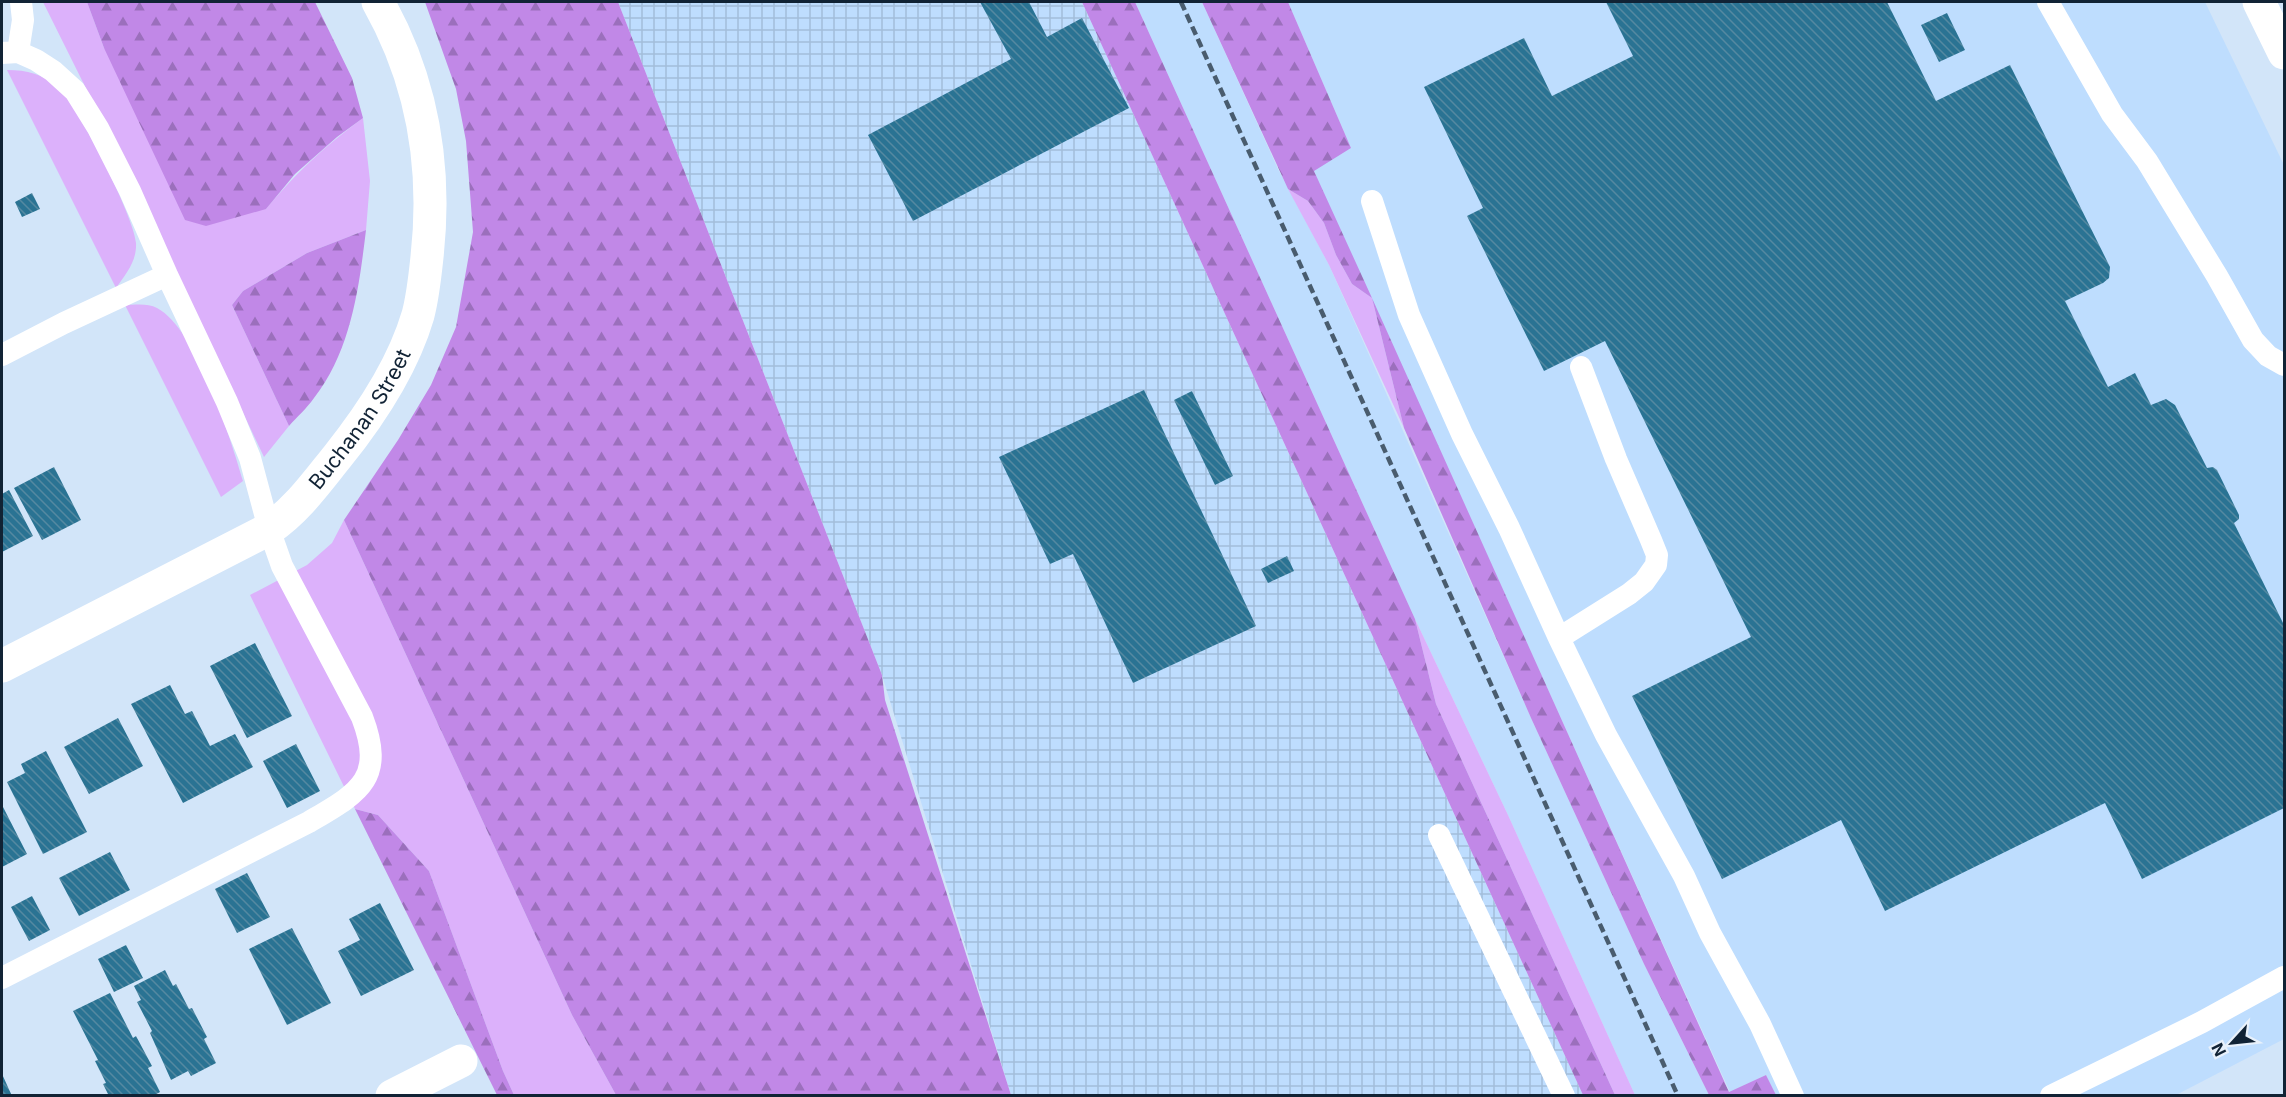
<svg xmlns="http://www.w3.org/2000/svg" width="2286" height="1097" font-family="Inter,sans-serif">
<style>
.built{fill:#beddfe}
.industrial{fill:url(#industrial-grid)}
.grass{fill:#dcb1fb}
.forest{fill:url(#forest-firs)}
.building{fill:url(#building-back-hatch)}
.lines{fill:none;stroke-linecap:round;stroke-linejoin:round}
.service{stroke:#fff;stroke-width:22}
.minor{stroke:#fff;stroke-width:33}
.tertiary{stroke:#fff;stroke-width:33}
.rail{stroke:#495c6e;stroke-width:4.5;stroke-dasharray:9 4.5;stroke-linecap:butt}
.labels{text-anchor:middle;stroke-width:5;stroke-linejoin:round;paint-order:stroke}
.street-label{font-size:21px;fill:#112335;stroke:#e8f1fb}
</style>
<defs>
<pattern id="industrial-grid" width="8" height="8" patternUnits="userSpaceOnUse" patternTransform="scale(1.5)"><rect width="8" height="8" fill="#beddfe"/><path d="M0 4h8M4 0v8" fill="none" stroke="#a2bdda"/></pattern>
<pattern id="forest-firs" width="22" height="20" patternUnits="userSpaceOnUse" patternTransform="scale(1.5)"><rect width="22" height="20" fill="#c188e7"/><path d="M5 1l3.5 6h-7zM16 11l3.5 6h-7z" fill="#9b6fbc"/></pattern>
<pattern id="building-back-hatch" width="6" height="6" patternUnits="userSpaceOnUse" patternTransform="scale(1.5)"><rect width="6" height="6" fill="#2a7393"/><path d="M-1 5l2 2M0 0l6 6M5-1l2 2" fill="none" stroke="#5589a1"/></pattern>
</defs>
<rect width="100%" height="100%" fill="#d2e5f9"/>
<!-- built -->
<path class="built" d="M1135,2h67l76,167 51,96 202,453 113,246 65,131h-74l-127,-280 -93,-196z
M1288,2h917l79,163v874l-108,56 -400,1 -10,-21 -36,17 -417,-922 38,-22z"/>
<!-- industrial -->
<path class="industrial" d="M618,2h464l501,1093h-572l-129,-420z"/>
<!-- grass -->
<path class="grass" d="M43,2h44l17,46 162,161c30,-36 59,-63 97,-91l7,63 -4,49 -59,23 -64,38 -11,14 57,121 -25,31 -114,-240z
M7,70c20,0 36,4 51,17 20,19 76,129 78,156 1,18 -10,31 -20,45z
M1288,189l20,12 16,22 12,32 16,29 20,14 32,130 -75,-163z
M125,305c10,0 23,-2 32,3 39,20 74,131 86,173l-22,16z
M344,520l228,495 44,80h-102l-11,-24 -74,-200 -51,-56 -23,-6 -105,-214 57,-30 25,-22z
M1415,619l93,196 127,280h-20l-179,-391z"/>
<!-- forest -->
<path class="forest" d="M87,2h228l37,76 11,40 -26,19 -42,37 -29,35 -60,17 -21,-6 -81,-172z
M425,2h193l264,673 3,25 126,395h-395l-44,-80 -228,-495 54,-80 33,-55 25,-58 17,-95 -7,-91 -10,-52z
M1082,2h53l280,617 21,85 179,391h-32z
M1202,2h86l63,146 -37,23 58,127 357,794 37,-17 10,20h-67l-65,-131 -113,-246 -127,-290 -32,-130 -20,-14 -16,-29 -12,-32 -16,-22 -20,-12z
M366,230c-7,58 -15,121 -52,168 -7,10 -17,19 -25,28l-57,-121 11,-14 64,-38z
M355,809l23,6 51,56 74,200 11,24h-17z"/>
<!-- building -->
<path class="building" d="M980,2h49l18,35 35,-19 47,90 -216,113 -45,-86 143,-76z
M1606,2h281l49,99 74,-36 100,202 -1,11 -6,5 -38,18 43,86 27,-14 16,32 15,-6 9,6 32,63 6,-1 4,3 22,45v4l-5,4 50,102v183l-142,71 -37,-76 -220,108 -44,-91 -119,59 -90,-183 119,-59 -146,-296 -61,30 -77,-155 16,-8 -59,-121 100,-49 28,58 81,-40z
M1947,13l18,37 -26,12 -18,-37z
M32,193l8,16 -18,8 -7,-15z
M1144,390l112,236 -123,57 -60,-129 -23,10 -51,-107z
M1192,391l41,85 -18,9 -41,-85z
M54,467l27,53 -39,20 -28,-52z
M9,490l24,46 -31,16v-58z
M1287,556l7,15 -26,12 -7,-14z
M255,643l37,73 -45,22 -37,-72z
M170,685l15,29 7,-3 18,35 25,-12 18,33 -70,36 -52,-99z
M118,718l25,48 -54,28 -25,-47z
M296,744l24,47 -33,17 -24,-47z
M46,751l41,81 -44,22 -36,-72 18,-9 -4,-9z
M2,805l25,49 -25,13z
M110,852l20,38 -51,26 -20,-38z
M247,873l23,44 -33,16 -22,-44z
M32,896l18,34 -21,11 -18,-34z
M380,903l34,67 -53,26 -23,-45 22,-11 -11,-21z
M292,928l39,75 -44,22 -38,-76z
M126,945l17,33 -29,14 -16,-33z
M165,970l8,16 3,-2 13,25 3,-1 15,29 -3,2 12,24 -25,13 -3,-5 -17,9 -21,-47 2,-2 -15,-29 4,-2 -7,-14z
M110,993l23,45 3,-2 16,30 -4,2 12,24 -7,4h-44l-6,-12 3,-1 -11,-22 3,-1 -25,-49z
M2,1074l10,22h-10z"/>
<g class="lines">
<!-- service -->
<path class="service" d="M2048,2l64,112 35,47 70,115 36,64 15,16 16,9
M18,52l5,-32 -2,-18
M2,53l16,-1 18,8 17,11 22,20 23,37 32,63 37,84 60,127 23,56 19,71 13,37 80,151c24,63 -4,76 -53,105l-307,156
M1372,201l37,114 53,119 47,94 50,110 47,97 78,141 26,57 50,91 33,72
M2,355l62,-32 103,-48
M1559,638l70,-44 15,-12 12,-17 1,-10 -6,-15 -35,-81 -35,-92
M1439,835l125,261
M2051,1096l151,-74 82,-45"/>
<!-- minor -->
<path class="minor" d="M392,1096l69,-35"/>
<!-- tertiary -->
<g class="tertiary">
<path d="M2259,2l25,51"/>
<path id="s1" d="M2,666l267,-137c28,-19 47,-46 68,-72 33,-41 66,-91 81,-142 5,-19 7,-39 9,-58 10,-90 -5,-177 -49,-255"/>
</g>
<!-- rail -->
<path class="rail" d="M1181,2l497,1094"/>
</g>
<g class="labels">
<!-- street labels -->
<g class="street-label">
<text dy="7" stroke="none"><textPath href="#s1" startOffset="444">Buchanan Street</textPath></text>
</g>
</g>
<!-- border -->
<rect width="2286" height="1097" fill="none" stroke="#112335" stroke-width="6"/>
<!-- north arrow -->
<g transform="translate(2232 1043) rotate(243)" stroke="#e8f1fb" stroke-width="4.5" paint-order="stroke">
<path d="M0-4.5L10 22L0 15L-10 22Z" fill="#112335"/>
<text y="-9" font-size="16" font-weight="bold" text-anchor="middle" fill="#112335">N</text>
</g>
</svg>
